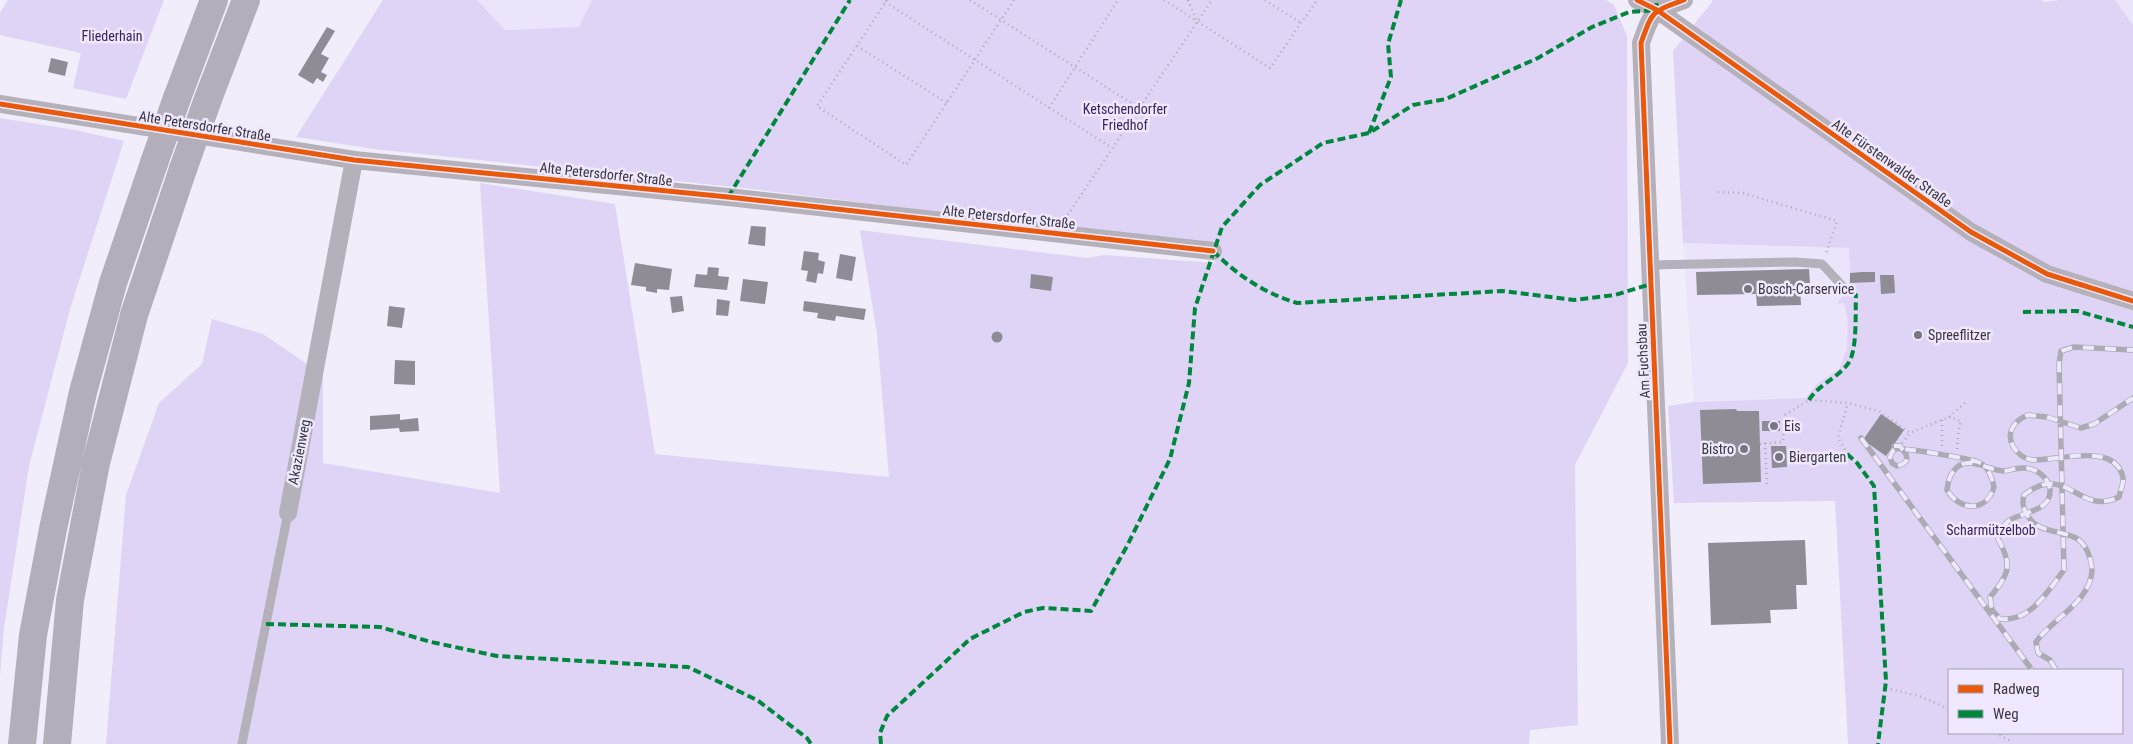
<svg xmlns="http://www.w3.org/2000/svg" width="2133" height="744" font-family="'Roboto Condensed',sans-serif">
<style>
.built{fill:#ece4fb}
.green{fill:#dfd4f6;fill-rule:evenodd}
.building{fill:#8f8c95}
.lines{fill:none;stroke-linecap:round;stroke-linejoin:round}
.path{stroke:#acaab2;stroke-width:2.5;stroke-dasharray:1 4;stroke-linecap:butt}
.service{stroke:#b5b1bb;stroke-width:9}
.minor{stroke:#b5b1bb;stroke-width:18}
.motorway{stroke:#b3afba;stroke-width:28}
.rail-casing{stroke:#acaab3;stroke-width:5.5}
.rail{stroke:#efe8ff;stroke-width:4;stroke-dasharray:11;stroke-linecap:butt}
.motorway-bridge{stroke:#b3afba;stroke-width:28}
.quiet{stroke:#00873e;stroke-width:4;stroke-dasharray:8 4;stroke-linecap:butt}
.cycleway-casing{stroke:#efe8ff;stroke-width:8}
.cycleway{stroke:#e8590c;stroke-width:5}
.poi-dot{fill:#797680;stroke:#efe8ff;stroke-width:2}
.labels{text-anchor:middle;stroke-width:5;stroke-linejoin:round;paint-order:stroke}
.park-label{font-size:14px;fill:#3b215f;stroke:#efe8ff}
.street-label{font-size:14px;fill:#39363f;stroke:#efe8ff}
.poi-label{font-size:14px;fill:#39363f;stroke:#efe8ff;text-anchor:start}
</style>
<rect width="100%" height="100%" fill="#f1edfa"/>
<!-- built -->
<path class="built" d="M477,0h115l-13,28 -74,2z
M2115,0h18v25z
M1683,243l245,7 91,36 -213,112 -112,4z"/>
<!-- green -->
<path class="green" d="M8,0h156l-38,99 -53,-11 8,-35 -81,-18v-22z
M383,0h94l28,30 74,-3 13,-27h1014l8,5 13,31 1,327 -53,102 3,260 -48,5 -1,14h-1423l20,-249 33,-92 43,-39 10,-45 51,15 60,41v88l177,30 -20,-310 135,21 40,250 234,23 -12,-143 -17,-104 227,28 17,-3 113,8 -36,-21 -438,-54 -369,-39 -78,-12z
M1712,0h330l2,2 16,-2h55l18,25v719h-285l-13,-243 -161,2 -6,-97 26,-4 112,-4 11,-14 22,-15 8,-20 1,-28 -4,-18 -7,1c17,-22 13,-30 12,-56l-166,-5 -10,-192 39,-49zM1949,670h173v63h-173z
M0,118l75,12 49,11 -54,168 -41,157 -25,162 -4,47z"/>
<!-- building -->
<path class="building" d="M327,27l8,4 -14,23 8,4 -8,14 6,3 -4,7 -6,-4 -4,6 -15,-9z
M51,58l17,4 -3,14 -17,-4z
M751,226l15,1 -1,19 -17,-2z
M804,251l15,2 -1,7 7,2 -2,12 -5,-1 -2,10 -10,-2 2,-10 -7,-1z
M840,254l16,3 -4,24 -16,-3z
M635,263l37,6 -3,21 -12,-1v4l-11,-2v-4l-15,-2z
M708,267l11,1 -1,8 11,1 -2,13 -33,-3 2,-13 11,1z
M1809,269l1,14h-10l1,22 -44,1 -1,-12 -59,1 -1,-23z
M1862,272h13v10l-25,1v-10z
M1031,274l22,3 -2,14 -21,-3z
M1880,275h14l1,18 -14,1z
M743,279l25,3 -3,22 -25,-3z
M682,296l2,15 -12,2 -2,-16z
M717,299l13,2 -2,15 -12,-1z
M804,301l62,8 -2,11 -28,-4 -1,5 -18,-3 1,-5 -15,-2z
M389,306l16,2 -3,20 -15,-2z
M991.5 337a5.5 5.5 0 1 1 11 0a5.5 5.5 0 1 1-11 0Z
M395,360l20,1v24l-21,-1z
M1736,409l1,2h22l2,71 -58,2 -3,-74z
M400,414v6l18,-2 1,13 -19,1 -1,-4 -29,2v-14z
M1881,414l23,16 -18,26 -23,-16z
M1762,421h18v10h-18z
M1771,446h15l1,21 -15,1z
M1805,540l2,45h-11l1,24 -27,1 1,13 -60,2 -3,-82z"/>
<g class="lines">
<!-- path -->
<path class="path" d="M887,0l-70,106 89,59 108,-165
M970,0l169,108
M1164,0l106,68 47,-68
M1188,0l9,21
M1265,0l36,23
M885,2l227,146
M857,46l90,57
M1049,108l69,-108
M1718,192l25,1 94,28 -11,33
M1065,219l147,-219
M1949,417l12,4 -3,14 -1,18
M1942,420v28
M1765,443l2,45
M1902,443l8,-10
M1760,444l23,-2 2,-27 24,-15 39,3 31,8 31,22 39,-16 17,-15
M1847,454l-9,-17 10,-34
M1886,688l36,9 27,12
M1995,733l16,8"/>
<!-- service -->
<path class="service" d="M1650,265l145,-3 27,2 25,27
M242,744l46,-231"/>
<!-- minor -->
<path class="minor" d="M1637,0l20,10 314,222 76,42 86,27
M0,104l354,56 374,37 485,54
M288,513l66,-353
M1670,744l-29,-701c12,-33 10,-31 43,-43"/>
<!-- motorway -->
<path class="motorway" d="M177,98l37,-98
M208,99l38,-99
M22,744l11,-109 20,-106 30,-137 30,-109 41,-120
M57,744l13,-144 26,-137 38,-148 49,-146"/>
<defs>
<path id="rail" d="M1861,438l171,232
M1894,446h6l6,8 1,6 -4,4 -6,2 -5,-3 -2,-6c1,-3 2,-7 6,-8 6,-2 75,10 82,13 10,4 14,15 16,25 -8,26 -34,24 -47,3 1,-12 7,-27 22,-27 11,0 22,7 34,8 6,0 12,-3 19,-3 12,-1 26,8 28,21 2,22 -27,23 -40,31 -7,4 -9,12 -12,19 15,26 11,36 -8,58l2,13 8,9c31,3 47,-27 64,-49l-5,-206 2,-13 13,-4 59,3
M2056,670l-6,-10 -12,-7 -2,-11c16,-23 54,-40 56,-71 0,-11 -6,-28 -16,-33 -18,-9 -39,-4 -50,-25 -3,-7 -4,-10 -2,-18 43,-34 54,22 95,2 1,-6 5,-14 4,-19 -7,-37 -66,-17 -90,-18 -17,-2 -30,-22 -18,-36 3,-4 8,-7 13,-9l19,2 34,11 13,-4 39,-26"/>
</defs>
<!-- rail casing -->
<use href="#rail" class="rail-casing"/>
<!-- rail -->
<use href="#rail" class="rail"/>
<!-- motorway-bridge -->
<path class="motorway-bridge" d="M154,163l23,-65
M183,169l25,-70"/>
<!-- quiet -->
<path class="quiet" d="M1369,133l22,-56 -3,-33 13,-44
M728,197l122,-197
M1213,251c24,24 51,42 84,52l205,-12 72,9 41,-5 36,-11
M2023,312l54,-1 56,16
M1809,400c9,-15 27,-21 38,-35 11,-12 8,-53 9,-70l-9,-4
M1847,454l10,9 17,23 12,195 -8,63
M266,624l114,3 51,15 66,14 191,11 69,33 50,38 4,6
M881,744l-1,-11 7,-17 83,-77 54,-27 19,-4 48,3 36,-65 43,-87 19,-76 6,-75 27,-81 38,-42 63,-42 46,-10 44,-28 33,-6 92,-41 54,-31 37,-15 28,-2 -1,-10"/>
<defs>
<path id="cycleway" d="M1637,0l20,10 314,222 76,42 86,27
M0,104l354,56 374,37 485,54
M1670,744l-29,-701c12,-33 10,-31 43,-43"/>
</defs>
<!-- cycleway casing -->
<use href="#cycleway" class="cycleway-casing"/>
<!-- cycleway -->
<use href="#cycleway" class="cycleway"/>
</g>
<!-- markers -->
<g class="poi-dot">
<circle cx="1748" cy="289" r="5"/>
<circle cx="1918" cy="335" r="5"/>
<circle cx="1774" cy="426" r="5"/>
<circle cx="1744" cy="449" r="5"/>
<circle cx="1779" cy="457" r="5"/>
</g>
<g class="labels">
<!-- park labels -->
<g class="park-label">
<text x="112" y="41">Fliederhain</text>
<text x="1125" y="114">Ketschendorfer<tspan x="1125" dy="16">Friedhof</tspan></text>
<text x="1991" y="535">Scharmützelbob</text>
</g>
<!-- street labels -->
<g class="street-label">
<text transform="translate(205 126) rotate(9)" y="5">Alte Petersdorfer Straße</text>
<text transform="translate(1892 163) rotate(35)" y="5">Alte Fürstenwalder Straße</text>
<text transform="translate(606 174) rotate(6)" y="5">Alte Petersdorfer Straße</text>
<text transform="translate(1009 217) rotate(6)" y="5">Alte Petersdorfer Straße</text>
<text transform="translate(1643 361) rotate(-93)" y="5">Am Fuchsbau</text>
<text transform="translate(299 452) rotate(-79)" y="5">Akazienweg</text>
</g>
<!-- poi labels -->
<g class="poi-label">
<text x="1758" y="294">Bosch-Carservice</text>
<text x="1928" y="340">Spreeflitzer</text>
<text x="1784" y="431">Eis</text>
<text x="1734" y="454" text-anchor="end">Bistro</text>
<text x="1789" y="462">Biergarten</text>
</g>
</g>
<!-- legend -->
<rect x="1948" y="669" width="175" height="65" fill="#efe8ff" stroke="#a6a1b2"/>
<rect x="1958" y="685" width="25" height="8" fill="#e8590c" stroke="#a6a1b2"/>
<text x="1993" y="694" font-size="15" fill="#39363f">Radweg</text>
<rect x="1958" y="710" width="25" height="8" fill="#00873e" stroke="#a6a1b2"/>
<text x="1993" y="719" font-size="15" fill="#39363f">Weg</text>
</svg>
